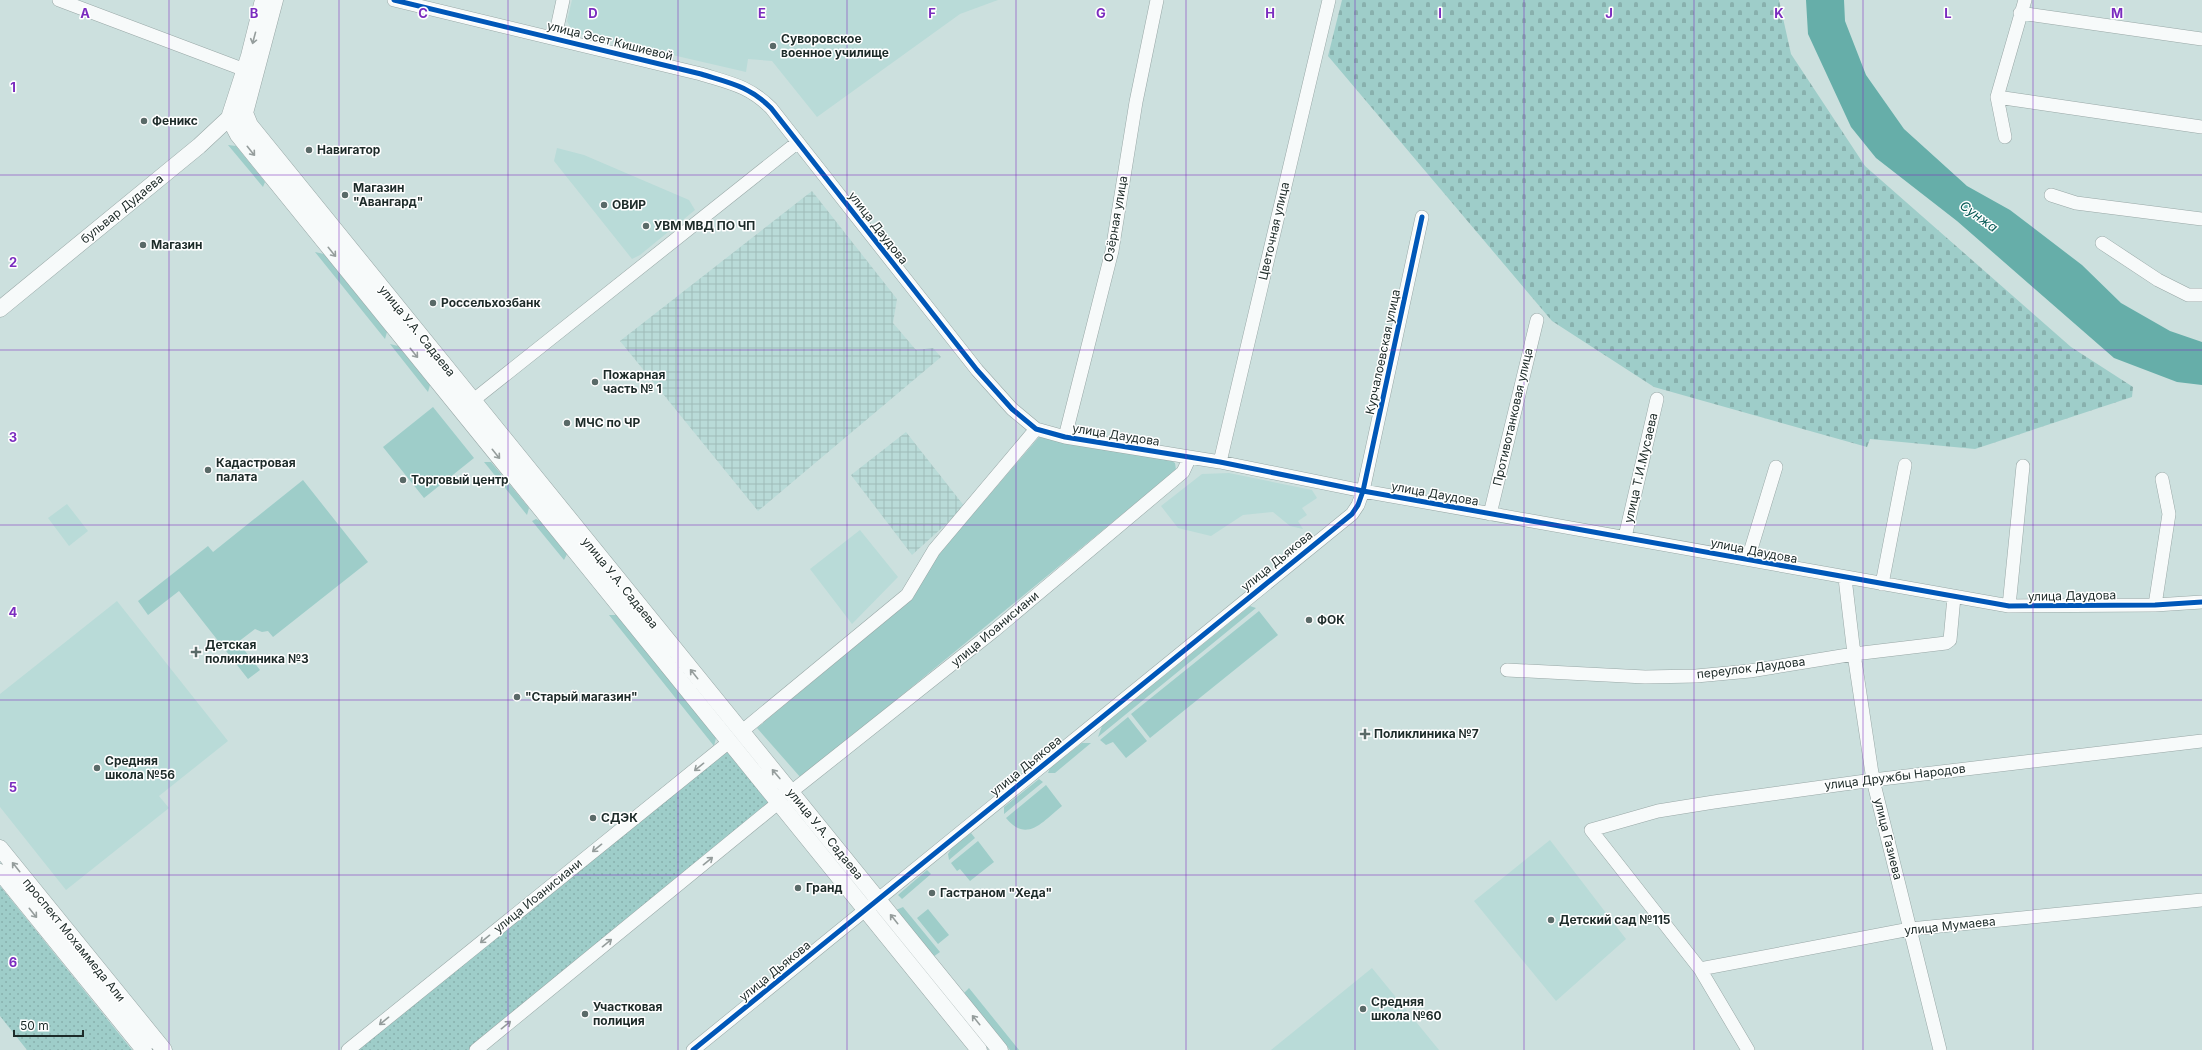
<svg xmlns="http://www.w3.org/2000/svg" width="2202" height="1050" font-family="Inter,sans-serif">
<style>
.built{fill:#b9dbd8}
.industrial{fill:url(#industrial-grid)}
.grass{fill:#9ecdc9}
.cemetery{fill:url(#cemetery-stones)}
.park{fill:url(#park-dots)}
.water{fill:#66aea9}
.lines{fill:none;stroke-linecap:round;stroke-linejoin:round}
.minor-casing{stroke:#98a7a6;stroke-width:14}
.major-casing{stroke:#98a7a6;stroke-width:17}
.minor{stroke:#f7fafa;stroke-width:13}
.major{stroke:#f7fafa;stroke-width:16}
.cycleway-casing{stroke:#fff;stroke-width:8}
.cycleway{stroke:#0057b8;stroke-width:5}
.oneway{stroke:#959d9c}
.grid{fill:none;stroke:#7b2cbf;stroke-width:1;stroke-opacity:0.55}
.poi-dot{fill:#5a6a68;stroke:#fff;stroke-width:1.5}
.labels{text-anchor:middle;stroke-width:3;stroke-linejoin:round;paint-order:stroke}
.poi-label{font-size:12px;font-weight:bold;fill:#1d2b29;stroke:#fff;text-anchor:start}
.street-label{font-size:12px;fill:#1d2b29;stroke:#fff}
.water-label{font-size:13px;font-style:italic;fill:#085a56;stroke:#fff}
.grid-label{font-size:13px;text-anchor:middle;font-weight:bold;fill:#7b2cbf;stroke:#fff;stroke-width:3;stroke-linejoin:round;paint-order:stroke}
</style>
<defs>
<pattern id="industrial-grid" width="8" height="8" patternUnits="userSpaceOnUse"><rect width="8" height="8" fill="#b9dbd8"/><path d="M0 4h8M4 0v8" fill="none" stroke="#9fbcb9"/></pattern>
<pattern id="cemetery-stones" width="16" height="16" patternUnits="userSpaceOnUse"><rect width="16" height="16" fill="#9ecdc9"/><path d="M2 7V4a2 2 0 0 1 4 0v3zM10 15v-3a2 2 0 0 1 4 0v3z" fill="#88b0ad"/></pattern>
<pattern id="park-dots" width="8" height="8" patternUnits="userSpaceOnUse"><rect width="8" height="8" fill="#9ecdc9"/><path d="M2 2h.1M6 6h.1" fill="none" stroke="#88b0ad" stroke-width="1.8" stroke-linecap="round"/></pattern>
</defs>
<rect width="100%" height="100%" fill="#cce0de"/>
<!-- built -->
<path class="built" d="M572,0h426l-38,14 -143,103 -45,-56 -24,-2 -2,13 -173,-40 -6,-11z
M557,148l27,7 105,45 6,10 -55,45 -8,4 -78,-98z
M1229,473l83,17 5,8 -15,10 5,7 -9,6 5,8 -13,-3 -17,-14 -30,3 -32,21 -33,-8 -17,-22 41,-32z
M67,504l21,27 -19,15 -21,-28z
M860,530l38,47 -46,47 -42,-55z
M117,601l111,140 -69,55 10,12 -103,82 -66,-83v-113z
M1550,840l76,99 -70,62 -82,-100z
M1372,968l67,82h-168z"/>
<!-- industrial -->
<path class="industrial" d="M812,191l85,108 -4,24 23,27 17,-2 8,9 -183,154 -138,-170z
M906,432l59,75 -53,48 -61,-80z"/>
<!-- grass -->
<path class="grass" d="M228,145l8,1 29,36 -2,5z
M315,252l9,2 63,78 -2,7z
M390,344l8,2 32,39 -2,7z
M433,407l41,51 -50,40 -41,-51z
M1039,437l133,24 3,2 1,7 -375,308 -44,-50 156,-130 24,-42z
M484,462h7l38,46 -2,7z
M303,480l65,82 -95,75 -5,-6 -6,1 -7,-3 -17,13 22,28 -12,9 -69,-88 -31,24 -10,-14 70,-55 5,6z
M536,519l4,2 27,33 -3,6 -32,-39z
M1250,606l6,2 -158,129 4,-11z
M1259,611l19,24 -128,103 -19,-24z
M609,615h8l99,123 -2,8z
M1128,717l19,24 -21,17 -13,-16 -7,3 -6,-5z
M1082,743h9l-36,30h-7l2,-5z
M1039,779l4,3 -39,32v-7z
M1046,785l16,21c-19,15 -35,38 -56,12z
M971,833l4,5 -26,22 -1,-6 4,-6z
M978,841l16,21 -24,19 -10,-12 -3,2 -6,-8z
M927,870l4,4 -29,25 -4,-4z
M903,907l37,45 -7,5 -37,-47z
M928,909l21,26 -11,9 -21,-26z
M969,988l50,62h-9l-46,-57z"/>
<!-- cemetery -->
<path class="cemetery" d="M1342,0h437l12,54 74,112 206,181 62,40 -1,10 -157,52 -105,-10 -3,8 -213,-60 -102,-66 -224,-265z"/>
<!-- park -->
<path class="park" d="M726,750l45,54 -302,246h-112z
M0,886l132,164h-105l-27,-34z"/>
<!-- water -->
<path class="water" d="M1806,0h38l1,21 21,54 38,54 63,57 43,24 72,55 39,38 49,28 32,11v43l-25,-3 -63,-24 -157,-137 -81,-63 -25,-31 -43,-93z"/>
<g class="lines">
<defs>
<path id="minor" d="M59,0l186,70
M394,0l307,74c29,9 48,12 70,34l206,262 35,39 24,20 29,8 155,25 143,29 646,115 146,-1 47,-3
M2025,0l-28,97 205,30
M2020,13l182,26
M555,37l8,-37
M1997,97l8,40
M2051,195l25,8 126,16
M2102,243l56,37 30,15h14
M466,406l332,-264
M1065,437l47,-186 24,-149 21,-102
M1220,462l109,-462
M1490,514l47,-194
M1625,537l32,-138
M1748,559l28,-92
M1845,578l9,76 19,126 67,270
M1882,584l23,-119
M2155,605l14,-91 -7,-35
M2009,606l14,-140
M1507,670l138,7 51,-1 54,-5 104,-17 92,-11 4,-3 4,-43
M741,732l166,-137 27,-45 102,-121
M791,792l204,-162 188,-158 7,-15
M1700,969l210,-40 292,-29
M348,1050l381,-308
M476,1050l302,-247
M693,1050l659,-536 6,-9 5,-14 59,-274
M1748,1050l-48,-81 -109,-139 67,-19 56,-9 159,-22 329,-39"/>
<path id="major" d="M263,0l-14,56 -20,62 9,17 741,915
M245,113l5,12 750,925
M245,113l30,-113
M0,309l199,-163 30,-28 9,-3
M0,848l164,202
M0,872l144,178"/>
</defs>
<!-- minor casing -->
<use href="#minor" class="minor-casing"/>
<!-- major casing -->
<use href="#major" class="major-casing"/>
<!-- minor -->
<use href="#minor" class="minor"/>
<!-- major -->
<use href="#major" class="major"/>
<defs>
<path id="cycleway" d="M394,0l307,74c29,9 48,12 70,34l206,262 35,39 24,20 29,8 155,25 143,29 646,115 146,-1 47,-3
M693,1050l659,-536 6,-9 5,-14 59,-274"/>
</defs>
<!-- cycleway casing -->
<use href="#cycleway" class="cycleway-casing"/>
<!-- cycleway -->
<use href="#cycleway" class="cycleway"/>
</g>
<!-- one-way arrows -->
<defs><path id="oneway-shaft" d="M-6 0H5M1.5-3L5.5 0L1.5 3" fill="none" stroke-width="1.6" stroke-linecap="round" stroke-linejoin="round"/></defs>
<g class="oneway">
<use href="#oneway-shaft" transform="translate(254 38) rotate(105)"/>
<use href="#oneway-shaft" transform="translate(251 151) rotate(51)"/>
<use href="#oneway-shaft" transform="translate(332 252) rotate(51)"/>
<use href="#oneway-shaft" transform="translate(414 353) rotate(51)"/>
<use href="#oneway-shaft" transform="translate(496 454) rotate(51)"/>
<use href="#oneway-shaft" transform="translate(694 674) rotate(-129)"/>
<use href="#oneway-shaft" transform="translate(699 767) rotate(141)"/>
<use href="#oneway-shaft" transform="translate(776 774) rotate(-130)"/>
<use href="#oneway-shaft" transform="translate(597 848) rotate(141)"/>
<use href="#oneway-shaft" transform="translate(708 861) rotate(-39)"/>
<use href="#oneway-shaft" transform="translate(16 867) rotate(-129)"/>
<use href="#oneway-shaft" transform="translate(33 913) rotate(51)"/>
<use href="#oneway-shaft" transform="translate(894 919) rotate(-129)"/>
<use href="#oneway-shaft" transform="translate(485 939) rotate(141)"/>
<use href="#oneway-shaft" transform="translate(607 943) rotate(-39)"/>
<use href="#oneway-shaft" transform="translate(976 1020) rotate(-129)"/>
<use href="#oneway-shaft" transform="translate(384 1021) rotate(141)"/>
<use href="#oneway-shaft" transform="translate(506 1025) rotate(-39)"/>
</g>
<!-- grid -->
<path class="grid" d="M169,0v1050M339,0v1050M508,0v1050M678,0v1050M847,0v1050M1016,0v1050M1186,0v1050M1355,0v1050M1524,0v1050M1694,0v1050M1863,0v1050M2033,0v1050M0,175h2202M0,350h2202M0,525h2202M0,700h2202M0,875h2202"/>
<!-- markers -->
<g class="poi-dot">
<circle cx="773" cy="46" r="4"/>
<circle cx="144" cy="121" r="4"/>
<circle cx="309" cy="150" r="4"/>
<circle cx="345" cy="195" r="4"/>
<circle cx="604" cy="205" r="4"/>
<circle cx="646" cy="226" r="4"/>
<circle cx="143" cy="245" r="4"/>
<circle cx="433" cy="303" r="4"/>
<circle cx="595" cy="382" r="4"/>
<circle cx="567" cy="423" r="4"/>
<circle cx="208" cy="470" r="4"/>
<circle cx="403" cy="480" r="4"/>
<circle cx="1309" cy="620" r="4"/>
<path d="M194 646h4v4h4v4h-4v4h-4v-4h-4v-4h4z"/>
<circle cx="517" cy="697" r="4"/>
<path d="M1363 728h4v4h4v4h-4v4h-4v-4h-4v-4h4z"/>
<circle cx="97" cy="768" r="4"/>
<circle cx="593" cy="818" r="4"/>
<circle cx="798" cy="888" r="4"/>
<circle cx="932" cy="893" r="4"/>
<circle cx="1551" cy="920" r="4"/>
<circle cx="1363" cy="1009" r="4"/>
<circle cx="585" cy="1014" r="4"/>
</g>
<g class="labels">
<!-- poi labels -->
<g class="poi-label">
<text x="781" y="43">Суворовское<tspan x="781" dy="14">военное училище</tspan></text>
<text x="152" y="125">Феникс</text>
<text x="317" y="154">Навигатор</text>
<text x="353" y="192">Магазин<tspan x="353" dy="14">"Авангард"</tspan></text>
<text x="612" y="209">ОВИР</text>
<text x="654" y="230">УВМ МВД ПО ЧП</text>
<text x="151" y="249">Магазин</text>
<text x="441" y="307">Россельхозбанк</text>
<text x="603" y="379">Пожарная<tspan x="603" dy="14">часть № 1</tspan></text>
<text x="575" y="427">МЧС по ЧР</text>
<text x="216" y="467">Кадастровая<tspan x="216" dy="14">палата</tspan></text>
<text x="411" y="484">Торговый центр</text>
<text x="1317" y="624">ФОК</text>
<text x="205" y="649">Детская<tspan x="205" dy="14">поликлиника №3</tspan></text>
<text x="525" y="701">"Старый магазин"</text>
<text x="1374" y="738">Поликлиника №7</text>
<text x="105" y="765">Средняя<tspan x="105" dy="14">школа №56</tspan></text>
<text x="601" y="822">СДЭК</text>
<text x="806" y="892">Гранд</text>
<text x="940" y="897">Гастраном "Хеда"</text>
<text x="1559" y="924">Детский сад №115</text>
<text x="1371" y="1006">Средняя<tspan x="1371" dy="14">школа №60</tspan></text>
<text x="593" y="1011">Участковая<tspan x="593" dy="14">полиция</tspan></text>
</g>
<!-- street labels -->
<g class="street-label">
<text transform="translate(610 41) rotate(14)" y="4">улица Эсет Кишиевой</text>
<text transform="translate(122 209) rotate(-39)" y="4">бульвар Дудаева</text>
<text transform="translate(1116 219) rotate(-80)" y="4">Озёрная улица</text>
<text transform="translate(878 228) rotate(52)" y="4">улица Даудова</text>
<text transform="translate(1274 231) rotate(-77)" y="4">Цветочная улица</text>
<text transform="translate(417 331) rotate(51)" y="4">улица У.А. Садаева</text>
<text transform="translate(1383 352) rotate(-78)" y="4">Курчалоевская улица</text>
<text transform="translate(1513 417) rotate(-77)" y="4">Противотанковая улица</text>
<text transform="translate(1116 435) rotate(9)" y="4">улица Даудова</text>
<text transform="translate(1641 468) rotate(-77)" y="4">улица Т.И.Мусаева</text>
<text transform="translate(1435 494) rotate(10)" y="4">улица Даудова</text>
<text transform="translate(1754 551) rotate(11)" y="4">улица Даудова</text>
<text transform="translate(1277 561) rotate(-39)" y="4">улица Дьякова</text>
<text transform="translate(620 583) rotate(51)" y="4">улица У.А. Садаева</text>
<text transform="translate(2072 596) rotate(-1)" y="4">улица Даудова</text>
<text transform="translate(995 629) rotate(-40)" y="4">улица Иоанисиани</text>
<text transform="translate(1751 668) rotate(-7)" y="4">переулок Даудова</text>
<text transform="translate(1026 766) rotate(-39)" y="4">улица Дьякова</text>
<text transform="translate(1895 777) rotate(-7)" y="4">улица Дружбы Народов</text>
<text transform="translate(825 834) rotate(51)" y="4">улица У.А. Садаева</text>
<text transform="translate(1888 839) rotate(76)" y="4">улица Газиева</text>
<text transform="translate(538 896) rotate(-39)" y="4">улица Иоанисиани</text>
<text transform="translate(1950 926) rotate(-6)" y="4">улица Мумаева</text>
<text transform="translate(74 940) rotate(51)" y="4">проспект Мохаммеда Али</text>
<text transform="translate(775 971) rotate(-39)" y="4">улица Дьякова</text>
</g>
<!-- water labels -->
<g class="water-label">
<text transform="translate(1979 216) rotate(36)" y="5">Сунжа</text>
</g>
</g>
<g class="grid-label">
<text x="85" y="18">A</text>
<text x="254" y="18">B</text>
<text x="423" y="18">C</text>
<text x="593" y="18">D</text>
<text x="762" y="18">E</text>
<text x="932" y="18">F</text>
<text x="1101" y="18">G</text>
<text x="1270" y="18">H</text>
<text x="1440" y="18">I</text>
<text x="1609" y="18">J</text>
<text x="1779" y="18">K</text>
<text x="1948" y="18">L</text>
<text x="2117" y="18">M</text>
<text x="13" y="92">1</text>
<text x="13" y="267">2</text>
<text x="13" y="442">3</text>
<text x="13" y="617">4</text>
<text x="13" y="792">5</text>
<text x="13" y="967">6</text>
</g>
<!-- scale -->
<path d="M14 1030v6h69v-6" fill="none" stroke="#1d2b29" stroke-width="2"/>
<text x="20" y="1030" font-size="12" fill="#1d2b29" stroke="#ffffff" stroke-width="3" paint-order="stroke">50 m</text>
</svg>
